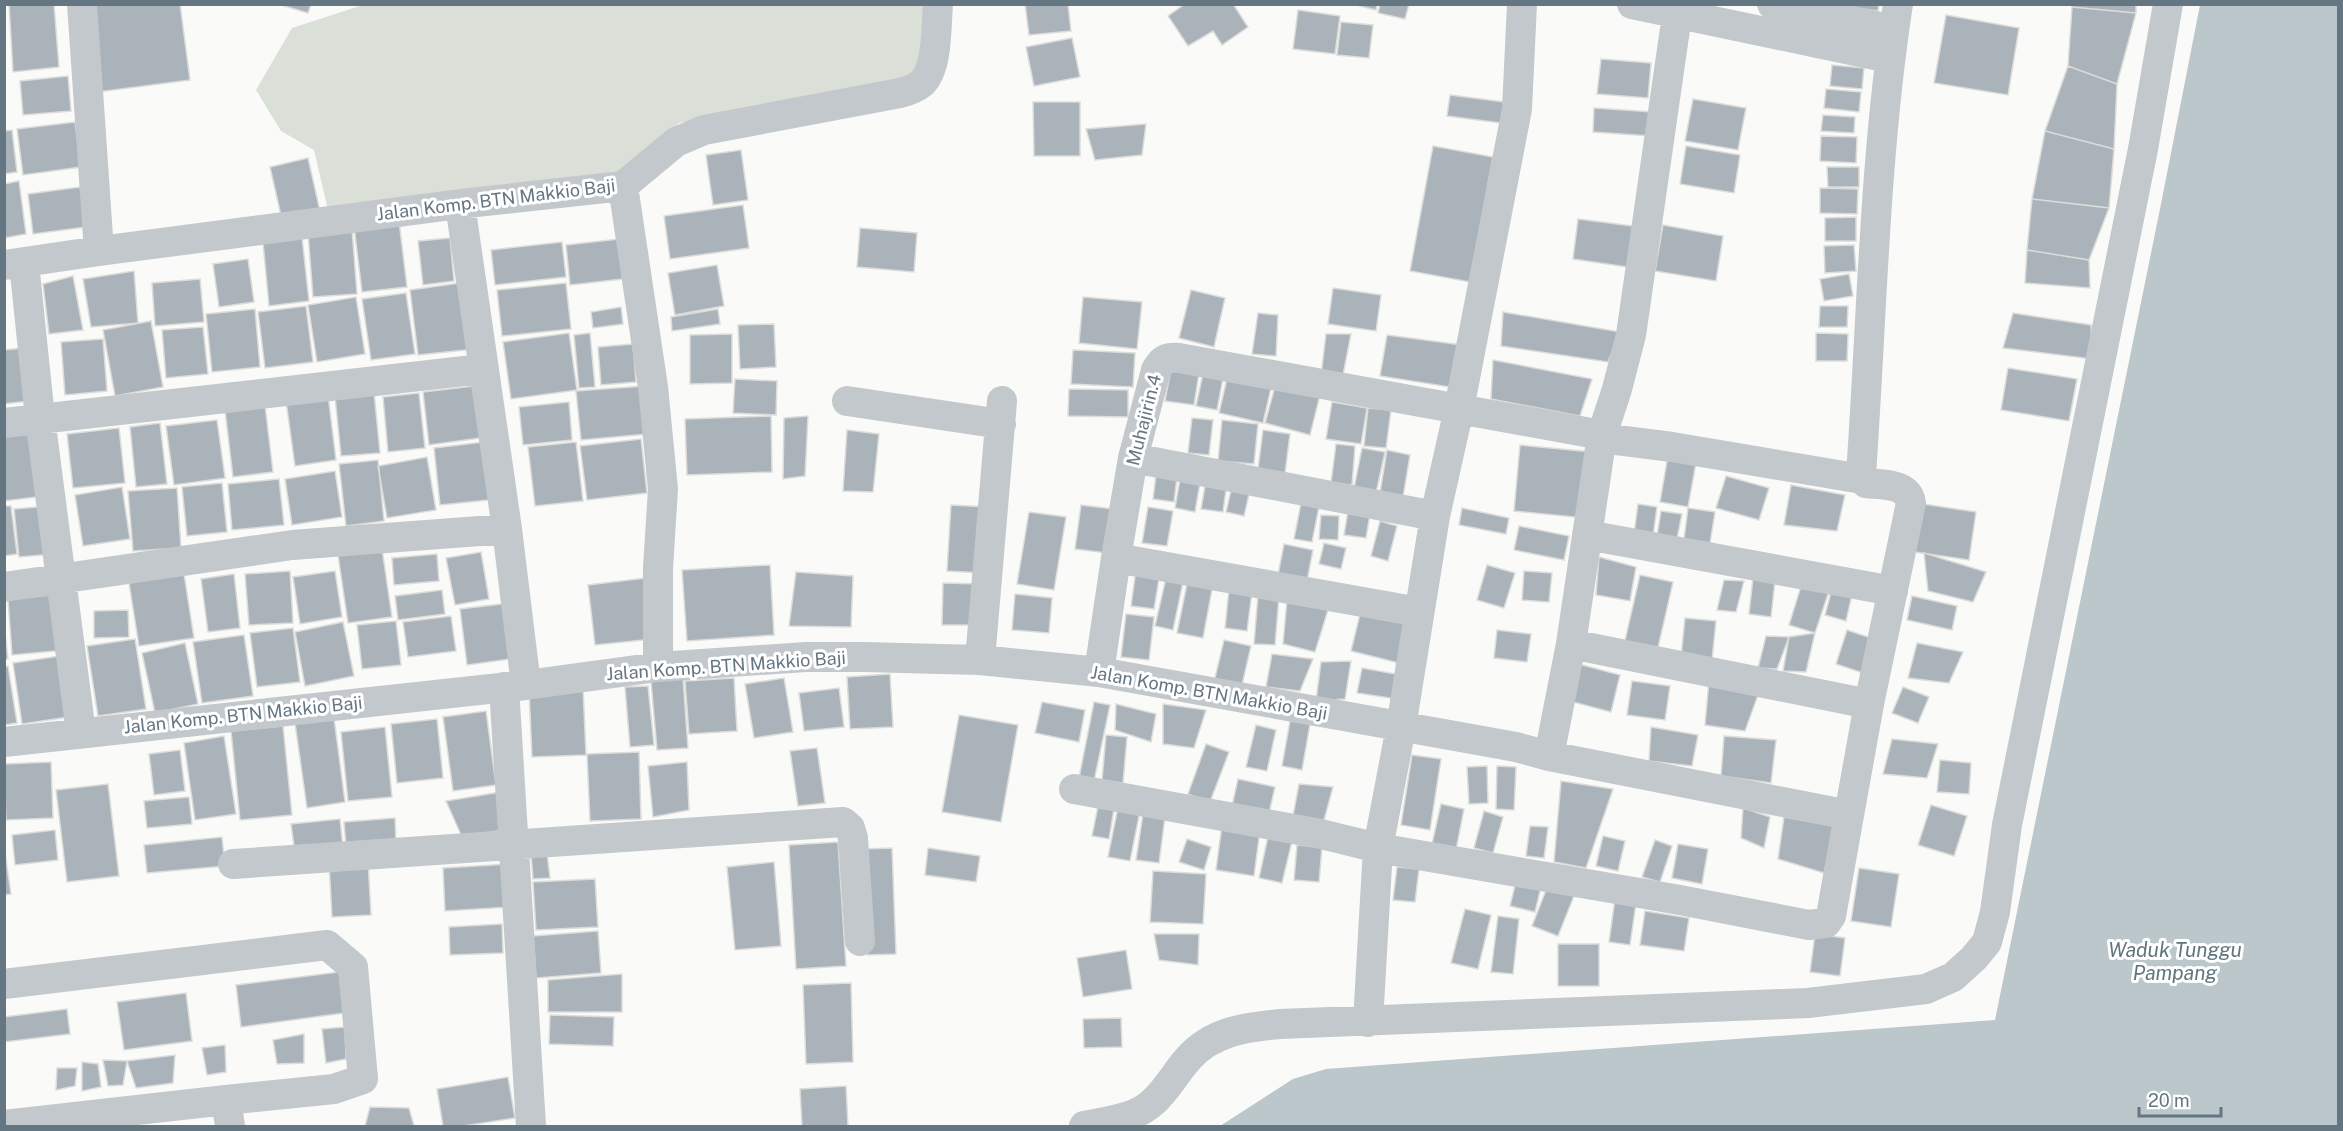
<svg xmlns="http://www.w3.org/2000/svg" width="2343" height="1131" font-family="'Public Sans',sans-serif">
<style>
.green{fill:#dadfd7}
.water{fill:#bbc7cb}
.building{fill:#aab3b9;stroke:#dcdcda;stroke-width:1.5}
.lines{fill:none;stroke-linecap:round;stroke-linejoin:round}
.street{stroke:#c3c8cc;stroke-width:30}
.labels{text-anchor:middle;stroke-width:6;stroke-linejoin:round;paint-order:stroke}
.street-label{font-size:18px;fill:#657683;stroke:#fff}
.water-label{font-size:20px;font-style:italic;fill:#60757c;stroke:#fff}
</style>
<rect width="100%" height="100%" fill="#fafaf8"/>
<!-- green -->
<path class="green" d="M363,5h560l1,12 -7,58 -64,17 -174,31 -63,52 -288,35 -14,-60 -33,-19 -25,-41 36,-62z"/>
<!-- water -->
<path class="water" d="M2200,5h138v1121h-1118l73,-47 33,-10 669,-49 166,-816z"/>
<!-- building -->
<path class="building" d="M9,4h45l5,63 -46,5z
M87,4h93l10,76 -92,12z
M278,4h33l-3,9z
M1025,4h43l3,27 -42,4z
M1185,4h48l15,23 -26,18 -9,-14 -25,15 -20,-30z
M1352,4h25l-1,6z
M1380,4h29l-4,15 -27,-6z
M1849,4h30l-1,7 -30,-4z
M2072,4h64v9l-64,-6z
M2072,7l64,6 -19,71 -49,-18z
M1298,10l42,6 -5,38 -42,-5z
M1946,15l73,13 -11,67 -74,-12z
M1341,22l32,3 -4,33 -32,-3z
M1072,38l8,39 -46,9 -8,-39z
M1601,59l50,4 -3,35 -51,-4z
M1832,65l32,3 -2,21 -32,-3z
M2068,66l49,18 -3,65 -69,-18z
M68,76l3,35 -48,4 -3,-34z
M1826,89l35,3 -2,20 -35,-4z
M1450,95l62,8 -3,21 -62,-8z
M1693,99l53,9 -8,42 -53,-9z
M1033,102h47v54h-46z
M1594,108l59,4 -2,24 -58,-4z
M1823,115l32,2 -1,16 -33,-2z
M75,122l6,45 -58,8 -6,-46z
M1146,124l-4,31 -47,5 -9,-31z
M12,130l5,42 -13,2v-43z
M2045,131l69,18 -5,59 -77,-9z
M1821,136l36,1 -1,26 -36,-2z
M1433,146l60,11 -23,125 -60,-11z
M1686,146l54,9 -6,38 -54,-9z
M741,150l7,50 -35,5 -7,-50z
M308,158l12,53 -38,9 -12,-53z
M1827,167h32v20h-31z
M19,181l7,53 -22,4v-54z
M80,187l6,40 -53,7 -5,-40z
M1820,188l38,1 -1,25 -37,-1z
M2032,199l77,9 -20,52 -62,-10z
M743,205l6,43 -79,11 -6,-43z
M1856,217v24h-31v-23z
M1578,219l62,8 -6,41 -61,-9z
M399,221l8,66 -45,5 -8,-66z
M1663,225l60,11 -7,45 -61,-10z
M860,228l57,5 -3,39 -57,-5z
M352,229l5,65 -44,3 -5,-64z
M302,237l7,64 -40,5 -6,-64z
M450,238l4,43 -31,4 -5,-44z
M619,239l4,40 -53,6 -4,-40z
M562,242l4,35 -71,8 -4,-35z
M1854,245l2,26 -31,2 -1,-27z
M2027,250l62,10 1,28 -65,-5z
M248,259l6,43 -35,5 -6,-43z
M717,265l7,41 -49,9 -7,-42z
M134,271l4,52 -47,4 -8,-48z
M1849,274l4,22 -29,5 -4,-22z
M73,276l10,54 -34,4 -6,-50z
M200,279l4,43 -49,4 -3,-43z
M467,282l8,67 -57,6 -8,-65z
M566,283l5,46 -69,7 -5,-46z
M1333,288l48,7 -5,36 -48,-7z
M1191,290l34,8 -11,49 -35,-9z
M406,293l9,61 -44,6 -9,-61z
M356,297l9,57 -48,8 -9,-57z
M1083,297l59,5 -5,47 -58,-6z
M306,306l7,56 -48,6 -7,-56z
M1820,306h28l-1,21h-28z
M621,307l2,17 -30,4 -2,-16z
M255,309l5,58 -48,5 -6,-58z
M718,309l2,15 -48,7 -1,-14z
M1503,312l117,20 -12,30 -107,-16z
M1258,313l20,2 -2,41 -24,-2z
M2013,313l78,12 1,34 -89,-11z
M151,321l12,66 -48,9 -12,-66z
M774,324l2,43 -36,2 -2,-44z
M203,327l5,47 -42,4 -4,-48z
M569,333l8,57 -66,9 -8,-57z
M590,333l5,54 -16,1 -5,-53z
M1816,333l32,1 -1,27h-31z
M732,334v49l-42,1v-49z
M1326,334h25l-8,41 -22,1z
M1387,335l75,10 -6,43 -76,-12z
M103,339l4,52 -42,4 -4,-53z
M633,344l3,38 -35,3 -3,-38z
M32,347l5,53 -33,4v-54z
M1073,350l62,3 -2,34 -62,-3z
M1493,360l99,19 -12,37 -89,-17z
M1172,363l28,4 -6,38 -29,-4z
M2008,368l69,11 -8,42 -68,-11z
M1204,369l20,4 -7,37 -21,-4z
M1228,374l44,10 -9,39 -44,-10z
M735,379l42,2 -1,34 -43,-2z
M1276,383l44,12 -10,40 -45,-12z
M474,386l6,52 -51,7 -6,-53z
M644,386l4,48 -67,6 -5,-49z
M1069,389l59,1v27l-60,-1z
M374,392l6,61 -39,3 -6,-60z
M419,393l6,55 -37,4 -5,-55z
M328,395l8,65 -41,6 -9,-65z
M569,402l3,38 -49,5 -4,-38z
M1332,402l35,6 -6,36 -35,-5z
M265,405l8,67 -40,5 -8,-67z
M1368,408l23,2 -5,38 -22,-2z
M771,416l1,56 -85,3 -2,-56z
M808,416l-3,60 -22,3 1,-61z
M1192,418l21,2 -4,35 -21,-2z
M217,420l8,58 -51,7 -8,-59z
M1222,420l36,4 -4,40 -36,-3z
M160,423l7,61 -31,3 -6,-60z
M36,428l9,68 -41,5v-69z
M119,428l6,55 -52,5 -6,-54z
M847,430l32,4 -6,58 -30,-1z
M1263,430l27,4 -5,39 -27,-4z
M641,439l6,54 -60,7 -7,-54z
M492,441l6,58 -58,6 -6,-57z
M576,442l7,59 -48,5 -7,-59z
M1336,444l19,2 -3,39 -21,-2z
M1520,445l72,7 -7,66 -71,-7z
M1362,448l23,4 -9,41 -22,-5z
M1387,450l23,5 -7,42 -23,-4z
M427,457l9,53 -49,8 -9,-52z
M378,460l6,61 -38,5 -7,-62z
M1667,461l29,2 -8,44 -28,-5z
M335,471l7,46 -50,8 -7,-46z
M1156,475l21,2 -3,25 -21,-3z
M1726,476l43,12 -10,32 -43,-12z
M279,479l5,46 -52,5 -4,-46z
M1180,479l20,4 -5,29 -20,-4z
M1206,480l21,3 -4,29 -22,-3z
M222,483l5,49 -40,4 -5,-49z
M1791,485l54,10 -8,36 -53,-6z
M1232,486l18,4 -6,26 -18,-4z
M122,487l8,52 -47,7 -8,-51z
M177,488l4,60 -48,3 -5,-60z
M1301,503l18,4 -7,35 -18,-3z
M1638,504l19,3 -4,29 -19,-2z
M1923,504l53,8 -7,48 -54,-8z
M951,505l36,2 -4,66 -36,-2z
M1081,505l32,4 -6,44 -32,-4z
M4,506h7l6,48 -13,2z
M49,506l4,48 -34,3 -5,-48z
M1148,507l25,4 -6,35 -25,-3z
M1462,508l47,10 -3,16 -47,-9z
M1688,508l27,4 -5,31 -26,-4z
M1348,511l22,3 -4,24 -22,-3z
M1661,511l21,3 -5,25 -20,-3z
M1029,512l37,5 -12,73 -37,-6z
M1321,515l18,1 -1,24 -19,-1z
M1380,521l17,5 -9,35 -17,-5z
M1519,526l50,10 -5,24 -50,-10z
M1324,543l22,5 -5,21 -22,-5z
M1284,544l29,6 -7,36 -29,-6z
M382,549l10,68 -44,6 -10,-68z
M481,552l8,47 -34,6 -9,-47z
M1924,553l62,19 -13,30 -45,-11z
M437,554l2,27 -45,4 -2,-27z
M1599,557l37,10 -6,34 -34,-6z
M770,565l4,70 -87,6 -5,-71z
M1487,565l28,8 -11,35 -27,-8z
M1136,570l24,3 -6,36 -23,-3z
M290,571l3,52 -44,2 -4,-51z
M335,571l7,46 -42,7 -7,-47z
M1524,571l28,2 -3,29 -27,-2z
M796,572l57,4 -2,51 -62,-1z
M184,574l10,64 -55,8 -10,-63z
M234,574l6,54 -32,4 -7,-53z
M1640,575l33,7 -16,70 -33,-7z
M646,578l7,61 -58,6 -7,-60z
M1166,578l17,4 -10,48 -18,-4z
M1753,578l22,3 -4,36 -22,-3z
M1188,579l25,5 -10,54 -26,-5z
M1724,580l20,1 -8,31 -19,-2z
M943,583l38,1 -1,41h-38z
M1802,583l27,8 -14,42 -26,-8z
M1833,585l20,5 -7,31 -21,-6z
M1229,589l23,3 -5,39 -22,-3z
M442,590l3,24 -47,6 -3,-24z
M62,594l4,56 -54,5 -4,-56z
M1015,594l37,4 -3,35 -37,-3z
M1258,595l21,2 -4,48 -21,-1z
M1912,596l45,10 -5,24 -45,-10z
M1287,600l41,10 -13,42 -32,-8z
M511,603l7,55 -51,7 -7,-56z
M128,610l1,27 -35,1v-27z
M1361,610l49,13 -11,40 -48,-12z
M1126,614l28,3 -5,43 -28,-3z
M451,616l5,35 -48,6 -5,-35z
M1685,618l31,3 -4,39 -31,-3z
M396,621l5,44 -39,4 -5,-44z
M343,622l11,54 -49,10 -10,-54z
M4,623l4,36h-4z
M293,628l7,54 -43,5 -7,-54z
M1497,630l34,4 -4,28 -33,-4z
M1847,630l27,9 -11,34 -27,-9z
M1815,633l-9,39 -23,-1 6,-34z
M244,635l9,61 -51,7 -9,-61z
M1766,636l23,1 -12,32 -19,-1z
M135,639l11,70 -48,7 -11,-70z
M1224,640l27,6 -10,43 -27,-7z
M185,643l13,61 -43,9 -13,-60z
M1917,643l46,9 -14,31 -41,-5z
M1272,654l41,5 -13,32 -34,-4z
M66,655l9,61 -53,8 -9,-61z
M1351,661l-6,38 -29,2 5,-39z
M1575,663l45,12 -9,37 -38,-10z
M8,666l9,57 -13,2v-58z
M1362,668l39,7 -5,24 -39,-6z
M890,674l3,53 -43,2 -3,-52z
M683,678l5,70 -31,2 -6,-69z
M734,678l3,53 -48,3 -4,-53z
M784,678l9,54 -39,6 -9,-54z
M1709,680l49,15 -13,36 -40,-6z
M1632,681l38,5 -5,34 -38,-5z
M648,686l6,59 -24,2 -5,-60z
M583,687l3,68 -54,2 -3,-67z
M1903,687l26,10 -11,26 -26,-10z
M839,688l5,39 -40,4 -5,-38z
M1042,702l43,8 -6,32 -44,-9z
M1094,702l16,3 -16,76 -15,-3z
M1116,704l40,10 -5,28 -36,-12z
M1163,704l43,6 -12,38 -31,-4z
M486,711l10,74 -43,6 -10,-74z
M959,715l59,10 -17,97 -59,-10z
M334,718l11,84 -38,6 -12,-85z
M437,719l6,59 -46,5 -6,-59z
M1290,721l20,3 -8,46 -20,-4z
M1256,725l20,5 -9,41 -21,-4z
M283,726l9,89 -52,5 -9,-89z
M385,727l7,70 -44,4 -7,-69z
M1651,727l47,8 -6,31 -43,-5z
M1106,735l21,2 -4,46 -21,-3z
M224,736l12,78 -41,6 -11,-77z
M1724,736l52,4 -5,43 -50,-7z
M1892,739l46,5 -11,34 -44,-4z
M1206,744l23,8 -19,50 -22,-8z
M817,748l8,55 -27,3 -8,-55z
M180,750l5,41 -31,4 -5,-41z
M639,752l2,67 -51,2 -3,-67z
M1412,755l29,4 -11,71 -29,-5z
M1940,760l31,3 -2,31 -32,-2z
M51,762l2,56 -47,2 -2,-56z
M687,762l2,48 -36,7 -5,-51z
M1487,766l1,37 -19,1 -2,-37z
M1497,766l19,1 -2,43 -18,-1z
M1238,779l37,8 -6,26 -37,-7z
M1561,781l52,8 -27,79 -32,-6z
M108,784l11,92 -52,6 -11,-92z
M1299,784l34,3 -10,37 -31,-3z
M501,792l2,38 -41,7 -16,-36z
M189,797l3,27 -45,4 -3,-27z
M1441,804l23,5 -8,41 -24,-6z
M1931,805l36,11 -13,40 -36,-11z
M1098,806l16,3 -5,30 -17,-3z
M1118,807l22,4 -10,50 -22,-4z
M1743,808l27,9 -6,31 -23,-10z
M1484,811l19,6 -10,36 -19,-5z
M1143,814l22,3 -6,46 -23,-3z
M1784,817l51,9 -11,47 -46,-14z
M395,818l1,24 -50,3 -2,-23z
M340,819l3,29 -48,5 -4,-29z
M1222,825l38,5 -6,46 -38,-6z
M1530,826l18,1 -4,31 -18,-2z
M55,830l3,30 -43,5 -3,-30z
M1269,832l24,5 -11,46 -23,-5z
M1603,836l22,5 -7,30 -22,-5z
M222,837l3,29 -78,7 -3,-28z
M1187,839l24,8 -7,23 -25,-8z
M1655,840l17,6 -12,36 -18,-5z
M838,842l8,124 -50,3 -7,-124z
M1678,844l30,5 -6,35 -30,-6z
M1297,845l25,2 -3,35 -25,-2z
M4,846l7,48 -7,1z
M892,848l4,106 -29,1 -3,-106z
M928,848l52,8 -4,26 -51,-7z
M547,853l3,25 -17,1 -2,-25z
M368,860l3,55 -39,2 -3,-55z
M774,862l7,84 -46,4 -8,-83z
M509,864l2,43 -66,4 -2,-43z
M1397,867l22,2 -4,33 -22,-2z
M1859,868l40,6 -8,53 -40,-6z
M1153,871l53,3 -3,50 -53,-2z
M1518,873l25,6 -8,33 -25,-6z
M595,879l3,48 -62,3 -3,-48z
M1550,880l26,11 -18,45 -26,-10z
M1615,899l21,4 -6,42 -21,-3z
M1465,909l26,6 -13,54 -27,-6z
M1645,911l44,7 -5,33 -44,-6z
M1498,916l21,3 -6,55 -22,-2z
M502,924l1,29 -53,2 -1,-28z
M598,931l3,42 -65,5 -3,-42z
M1154,934h45l-1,31 -39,-5z
M1815,934l30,4 -5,38 -30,-4z
M1558,944h41v42h-41z
M1126,950l6,39 -49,8 -6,-39z
M339,972l5,41 -103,14 -5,-42z
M622,974v38h-74v-32z
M851,983l2,79 -47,2 -3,-79z
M186,993l6,48 -68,9 -7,-48z
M67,1009l3,25 -66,8v-25z
M550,1015l64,2 -1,29 -64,-2z
M1121,1018l1,29 -38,1 -1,-29z
M345,1027l1,32 -20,4 -4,-34z
M304,1034v29l-27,1 -4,-24z
M225,1045l1,27 -19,3 -5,-27z
M175,1055l-2,28 -37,5 -9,-27z
M103,1060l24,1 -4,24 -15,1z
M82,1062l16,2 3,23 -19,4z
M57,1068h20l-2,18 -19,4z
M508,1077l7,41 -52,8h-20l-6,-37z
M846,1086l2,40h-46l-2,-37z
M370,1107l39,1 5,18h-49z"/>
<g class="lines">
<!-- street -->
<path class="street" d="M82,4l17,247
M1632,4l257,54
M1772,4l122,26
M623,186l30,201 10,102 -5,79v99
M460,204l47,325 19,156
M24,263l16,155 41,315
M4,265l95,-14 361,-47 163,-18 53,-44 28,-12 196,-37c8,-2 16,-5 22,-10 16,-15 14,-57 16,-79
M847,401l154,23
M4,423l478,-54
M1601,438l71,9 190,32
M1133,458l302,58
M1587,535l306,56
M1116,558l303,54
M4,587l288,-42 215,-16
M1571,644l298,60
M980,660l22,-259
M1099,672l17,-114 17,-100 23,-88c6,-11 11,-13 23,-12l423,77
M504,687l27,439
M4,742l522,-57 132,-18 148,-10h58l116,3 119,12 417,75 33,9 22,-112 31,-209 15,-46 14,-54 46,-320
M1549,756l300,59 20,-111 42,-201c-3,-20 -28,-18 -45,-20l-5,-8c11,-157 13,-315 37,-471
M1074,789l247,45 57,14 302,52 129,25 17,-2 5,-7 18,-101
M233,864l610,-42 7,6 3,10 7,103
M4,984l323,-39 26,22 10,112 -29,10 -108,11
M1368,1022l10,-174 23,-121 34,-211 24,-107 58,-300 5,-105
M4,1125l222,-25 4,26
M1084,1126c22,-4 53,-8 69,-24 14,-12 23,-30 35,-43 24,-28 59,-32 92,-35l528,-21 118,-14 27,-12 21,-19 13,-16 8,-30 12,-87 136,-676 25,-145"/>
</g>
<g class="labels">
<!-- street labels -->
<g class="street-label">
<text transform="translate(496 200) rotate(-7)" y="6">Jalan Komp. BTN Makkio Baji</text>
<text transform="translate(1144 420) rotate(-76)" y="6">Muhajirin.4</text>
<text transform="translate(726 666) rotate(-4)" y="6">Jalan Komp. BTN Makkio Baji</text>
<text transform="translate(1209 693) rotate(10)" y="6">Jalan Komp. BTN Makkio Baji</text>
<text transform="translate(243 715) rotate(-6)" y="6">Jalan Komp. BTN Makkio Baji</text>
</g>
<!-- water labels -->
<g class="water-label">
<text x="2175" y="957">Waduk Tunggu<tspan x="2175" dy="23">Pampang</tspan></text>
</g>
</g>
<!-- border -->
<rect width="2343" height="1131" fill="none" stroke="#657683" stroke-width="12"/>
<!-- scale -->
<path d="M2139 1107v9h82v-9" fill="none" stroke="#657683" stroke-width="3"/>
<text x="2148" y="1107" font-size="18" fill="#657683" stroke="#ffffff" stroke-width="4.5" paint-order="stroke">20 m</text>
</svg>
